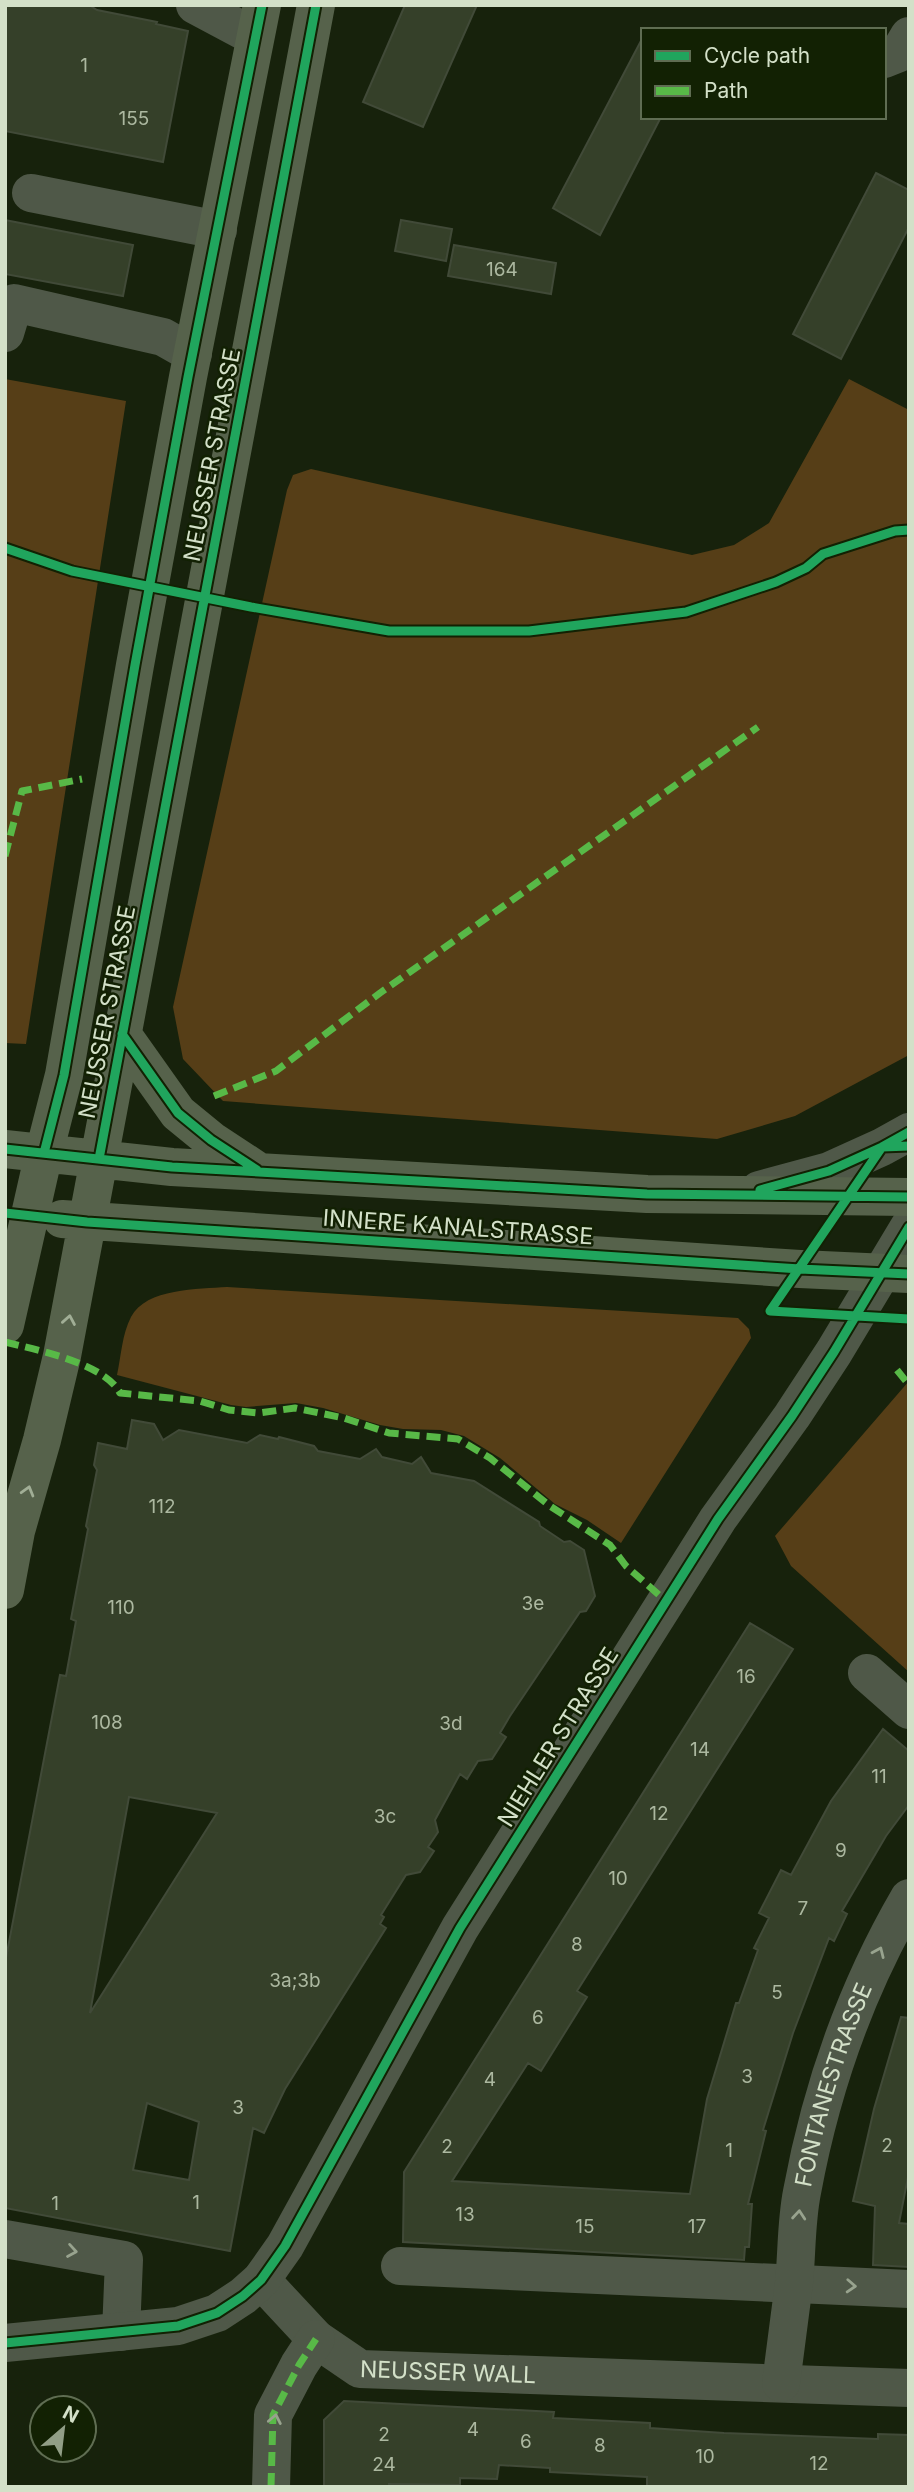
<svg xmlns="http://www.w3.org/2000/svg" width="914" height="2492" font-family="Inter,sans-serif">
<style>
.green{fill:#563e17}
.building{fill:#354029;stroke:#414a38;stroke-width:2;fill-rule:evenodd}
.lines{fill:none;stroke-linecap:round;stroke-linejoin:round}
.minor{stroke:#4f5848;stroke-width:38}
.major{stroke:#56624b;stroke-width:38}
.quiet{stroke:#58b947;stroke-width:7;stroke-dasharray:14 7;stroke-linecap:butt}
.cycleway-casing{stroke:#122103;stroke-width:13}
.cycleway{stroke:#20a55d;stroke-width:9}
.oneway{stroke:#a1ae96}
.oneway2{stroke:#98a38e}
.labels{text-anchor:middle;stroke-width:5;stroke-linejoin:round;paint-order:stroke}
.number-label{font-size:19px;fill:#acb8a0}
.street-label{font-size:23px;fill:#d3e0c8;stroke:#122103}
</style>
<rect width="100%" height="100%" fill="#17220c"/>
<!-- green -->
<path class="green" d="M5,379l121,22 -100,643 -21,-1z
M849,379l60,31v645l-114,61 -78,23 -494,-38 -40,-42 -10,-52 114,-517 6,-15 18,-6 381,86 42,-10 35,-22z
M227,1287l511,31 11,11 2,9 -130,205 -34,-23 -32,-16 -55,-46 -36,-22 -23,-6 -38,-1 -23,-4 -57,-17 -27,-5 -50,4 -15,-2 -114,-30c4,-18 5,-41 14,-58 15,-29 68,-28 96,-30z
M909,1381v291l-118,-106 -16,-30z"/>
<!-- building -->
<path class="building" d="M5,5h84l8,5 60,12 -1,2 32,7 -25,131 -158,-31z
M405,5h72l-54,122 -60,-25z
M643,37v80h18l-61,118 -47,-27z
M876,173l33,17v37l-68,132 -48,-25z
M5,220l128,25 -10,51 -118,-22z
M401,220l51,9 -6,32 -51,-10z
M454,245l102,18 -5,31 -103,-18z
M132,1420l22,4 9,16 16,-10 68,13 13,-8 18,4 1,-2 35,9 4,5 42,8 16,-10 6,8 30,7 9,-7 10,16 43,8 65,41 1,4 24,16 6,-1 14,9 11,46 -9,15 -6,1 -70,104 -10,17 6,4 -14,22 -14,2 -11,18 -7,-5 -25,46 3,12 -10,15 6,4 -14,21 -14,3 -25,40 3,2 -4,7 6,4 -101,161 -21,44 -11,-5 -23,123 -225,-43v-245l55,-288 6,1 10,-55 -5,-2 17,-90 -2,-3 11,-56 -3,-5 4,-22 29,6zM129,1797l88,16 -127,200zM147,2103l52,19 -10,58 -56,-10z
M750,1623l43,26 -216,342 10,6 -46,74 -13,-8 -76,118 238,13 17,-95 29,-96h3l19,-53 -4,-2 15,-30 -10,-5 22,-43 10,5 40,-74 52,-72 26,22v54l-23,31 -44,75 5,3 -13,27 -5,-3 -36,95 -30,97 3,1 -18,73h4l-3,43h-4l-1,13 -341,-18 1,-70z
M901,2017l8,1v154l-10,51 10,1v43l-36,-2 2,-59 -22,-5 21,-92z
M344,2401l210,11 -1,6 97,5v5l74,5 154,6v-5l31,1v52h-262v-10l-97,-5v-4l-51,-3 -2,14 -37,-1v7l-71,-1v3h-65v-67z"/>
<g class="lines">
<!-- minor -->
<g class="minor">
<path d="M195,5l60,32"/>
<path d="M884,59l15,-6 10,-17"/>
<path d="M31,193l187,37"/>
<path d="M5,333l9,-30 149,34 30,17"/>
<path d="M759,1190l70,-19 53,-24 27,-15"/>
<path d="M867,1673l42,37"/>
<path d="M5,2239l119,21 -3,72"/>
<path d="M400,2266l509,23"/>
<path id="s1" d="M261,2280l55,59 44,30 549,19"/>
<path d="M5,2343l173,-17 39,-13 26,-17 18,-16 24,-34 175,-318 258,-409 74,-103 42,-64 75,-125"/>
<path id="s2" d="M781,2383c4,-33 9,-67 13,-100 3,-30 2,-61 8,-91 19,-103 54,-203 107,-294"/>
<path d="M271,2487l2,-72 26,-50 17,-26"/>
</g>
<!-- major -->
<path class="major" d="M122,1034l56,79 33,27 47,31
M5,1149l167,18 475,27 262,3
M62,1219l738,50 109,5
M5,1325l39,-172 20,-78 71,-410 53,-288 74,-372
M5,1590l11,-59 26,-91 20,-84 254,-1351"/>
<!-- quiet -->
<path class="quiet" d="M5,856l17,-65 60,-12
M214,1096l62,-25 104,-78 378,-266
M5,1342c32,8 99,21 115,51l80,8 29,9 30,3 36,-5 49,10 45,15 69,6 32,19 60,48 60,39 16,21 40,35
M897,1370l12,15
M271,2487l2,-72 26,-50 17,-26"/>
<defs>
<path id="cycleway" d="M5,548l67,23 179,36 138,24h140l157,-19 90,-30 30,-14 17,-14 72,-23 14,-1
M122,1034l56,79 33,27 46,30
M5,1149l167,18 475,27 262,3
M44,1153l20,-78 71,-410 53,-288 74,-372
M99,1159l217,-1154
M760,1190l69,-19 53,-24 27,-15
M5,1213l82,9 713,47 109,5
M770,1311l112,-164 27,-1
M770,1311l139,8
M5,2343l173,-17 39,-13 26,-17 18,-16 24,-34 175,-318 258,-409 74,-103 42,-64 75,-125"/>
</defs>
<!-- cycleway casing -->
<use href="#cycleway" class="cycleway-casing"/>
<!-- cycleway -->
<use href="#cycleway" class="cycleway"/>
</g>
<!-- one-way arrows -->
<defs><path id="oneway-chevron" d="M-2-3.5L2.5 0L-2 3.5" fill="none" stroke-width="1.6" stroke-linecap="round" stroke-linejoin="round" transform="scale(1.75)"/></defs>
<g class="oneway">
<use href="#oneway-chevron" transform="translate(69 1320) rotate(-80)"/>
<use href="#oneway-chevron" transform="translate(28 1491) rotate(-74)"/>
</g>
<g class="oneway2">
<use href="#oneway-chevron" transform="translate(879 1952) rotate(-66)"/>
<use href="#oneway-chevron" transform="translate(799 2215) rotate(-85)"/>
<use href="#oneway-chevron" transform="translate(72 2251) rotate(10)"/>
<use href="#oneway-chevron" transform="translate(851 2286) rotate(3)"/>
<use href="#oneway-chevron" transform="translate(275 2419) rotate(-79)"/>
</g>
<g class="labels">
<!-- number labels -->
<g class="number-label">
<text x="84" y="72">1</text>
<text x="134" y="125">155</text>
<text x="502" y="276">164</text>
<text x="162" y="1513">112</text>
<text x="533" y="1610">3e</text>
<text x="121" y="1614">110</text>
<text x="746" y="1683">16</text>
<text x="107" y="1729">108</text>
<text x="451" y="1730">3d</text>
<text x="700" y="1756">14</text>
<text x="879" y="1783">11</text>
<text x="659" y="1820">12</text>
<text x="385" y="1823">3c</text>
<text x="841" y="1857">9</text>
<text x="618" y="1885">10</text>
<text x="803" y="1915">7</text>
<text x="577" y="1951">8</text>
<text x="295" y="1987">3a;3b</text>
<text x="777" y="1999">5</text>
<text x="538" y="2024">6</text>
<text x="747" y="2083">3</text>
<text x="490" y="2086">4</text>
<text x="238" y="2114">3</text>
<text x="887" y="2152">2</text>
<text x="447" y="2153">2</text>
<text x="729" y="2157">1</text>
<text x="196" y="2209">1</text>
<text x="55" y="2210">1</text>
<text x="465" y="2221">13</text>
<text x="585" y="2233">15</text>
<text x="697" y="2233">17</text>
<text x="473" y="2436">4</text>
<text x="384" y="2441">2</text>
<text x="526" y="2448">6</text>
<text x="600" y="2452">8</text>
<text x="705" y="2463">10</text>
<text x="819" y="2470">12</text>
<text x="384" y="2471">24</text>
</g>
<!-- street labels -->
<g class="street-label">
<text transform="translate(212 455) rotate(-79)" y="8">NEUSSER STRASSE</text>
<text transform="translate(107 1012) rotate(-79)" y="8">NEUSSER STRASSE</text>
<text transform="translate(458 1227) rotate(4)" y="8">INNERE KANALSTRASSE</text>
<text transform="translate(558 1737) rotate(-58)" y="8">NIEHLER STRASSE</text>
<text dy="8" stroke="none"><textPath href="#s2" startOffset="304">FONTANESTRASSE</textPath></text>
<text dy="8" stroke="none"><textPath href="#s1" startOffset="222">NEUSSER WALL</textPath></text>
</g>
</g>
<!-- border -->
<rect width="914" height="2492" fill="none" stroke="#d3e0c8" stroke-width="14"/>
<!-- legend -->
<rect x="641" y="28" width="245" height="91" fill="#122103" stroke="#5f6d52" stroke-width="2"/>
<rect x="655" y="51" width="35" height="10" fill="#20a55d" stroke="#5f6d52" stroke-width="2"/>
<text x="704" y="63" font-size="21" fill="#d3e0c8">Cycle path</text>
<rect x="655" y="86" width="35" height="10" fill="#58b947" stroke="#5f6d52" stroke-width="2"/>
<text x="704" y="98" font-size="21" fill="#d3e0c8">Path</text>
<!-- north arrow -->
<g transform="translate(63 2429) rotate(28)"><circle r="33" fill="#122103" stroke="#5f6d52" stroke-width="2"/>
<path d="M0-5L12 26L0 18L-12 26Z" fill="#919e86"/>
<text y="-10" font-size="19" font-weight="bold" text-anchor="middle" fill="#d3e0c8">N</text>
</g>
</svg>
